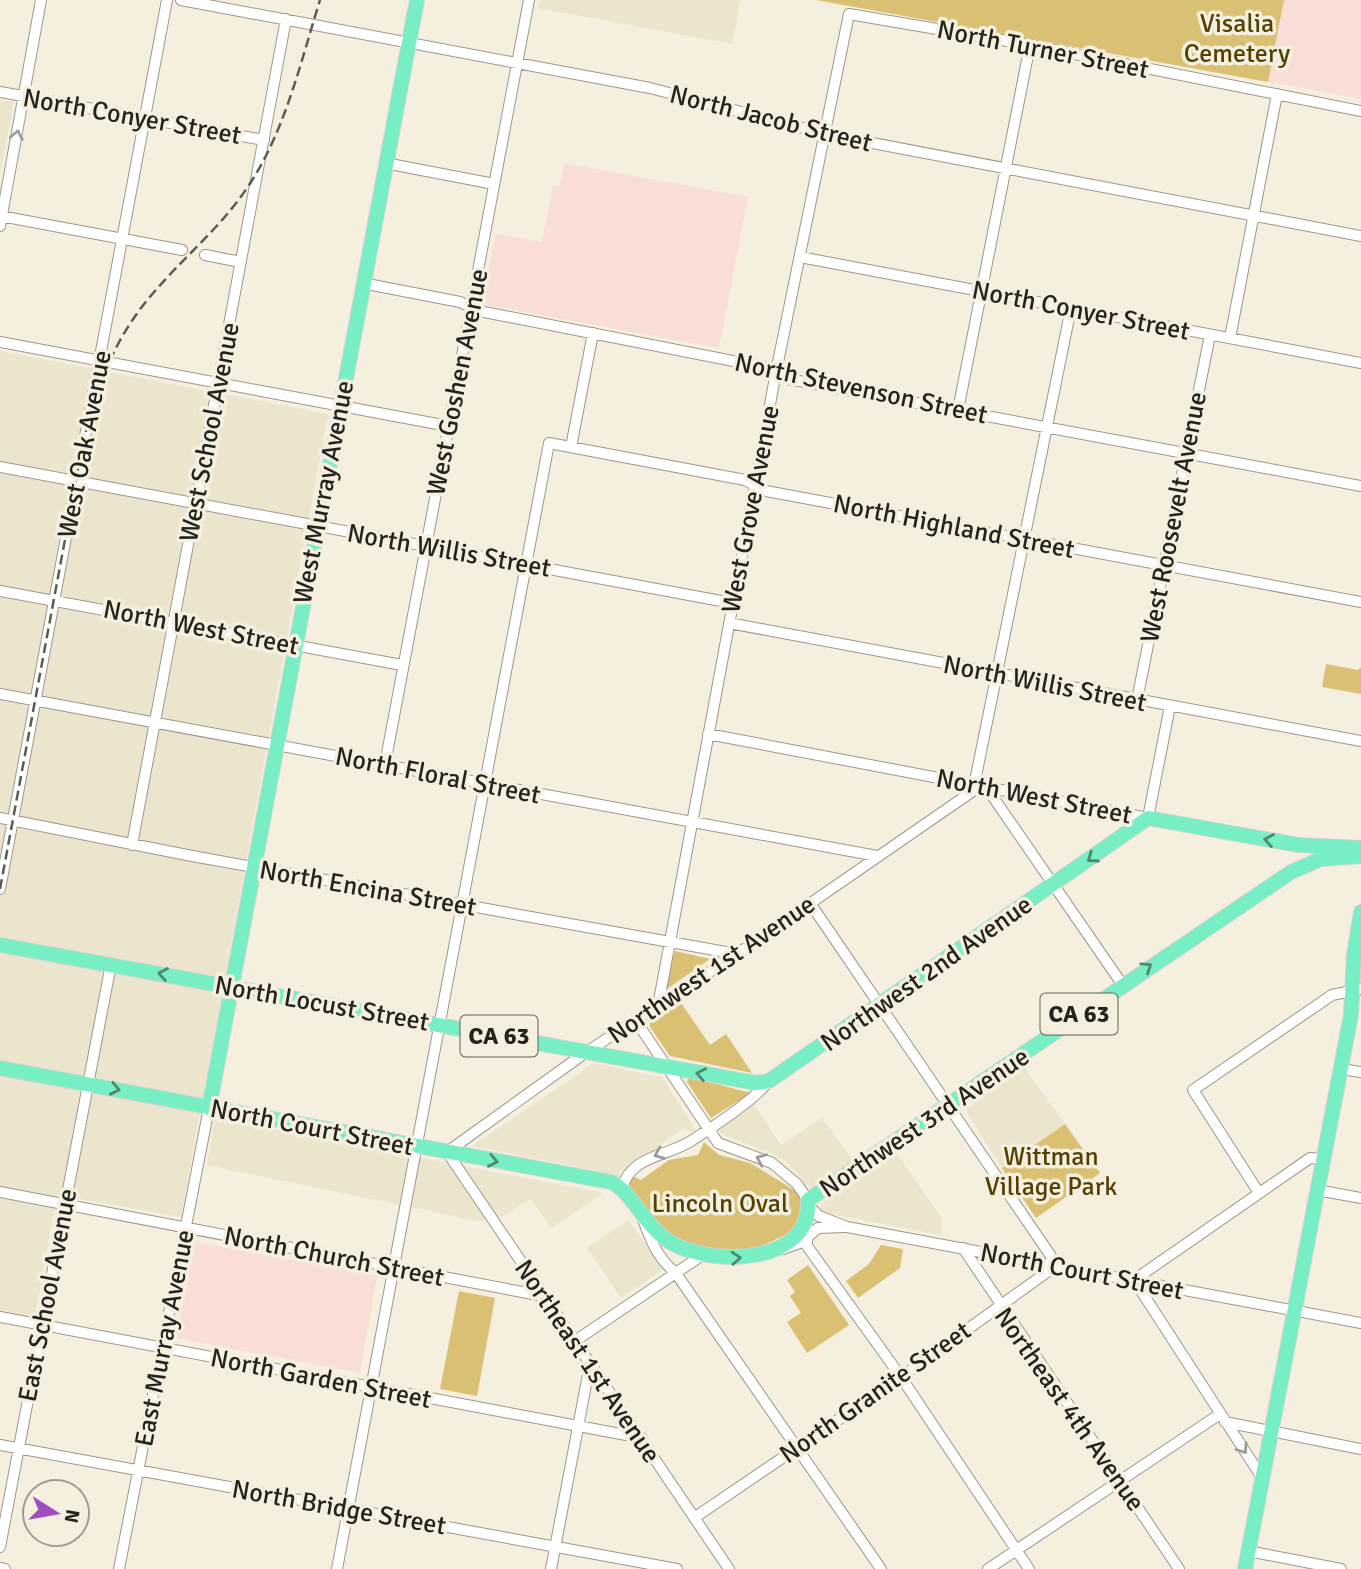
<svg xmlns="http://www.w3.org/2000/svg" width="1361" height="1569" font-family="Signika,sans-serif">
<style>
.built{fill:#ece5ce}
.education{fill:#f8ded7}
.green{fill:#d9c073}
.lines{fill:none;stroke-linecap:round;stroke-linejoin:round}
.minor-casing{stroke:#9c9789;stroke-width:12}
.major-casing{stroke:#d3d3d2;stroke-width:16}
.minor{stroke:#fff;stroke-width:10}
.major{stroke:#77eec3;stroke-width:14}
.rail{stroke:#5d5b52;stroke-width:2.5;stroke-dasharray:10 5;stroke-linecap:butt}
.oneway{stroke:#9d9c99}
.oneway2{stroke:#4e8870}
.labels{text-anchor:middle;stroke-width:7;stroke-linejoin:round;paint-order:stroke}
.shield{fill:#f4efdf;stroke:#636057;stroke-width:2}
.shield-label{font-size:24px;font-weight:bold;fill:#25231d}
.park-label{font-size:26px;fill:#524100;stroke:#f4efdf}
.street-label{font-size:26px;fill:#25231d;stroke:#f4efdf}
</style>
<rect width="100%" height="100%" fill="#f4efdf"/>
<!-- built -->
<path class="built" d="M540,0h200l-8,44 -194,-36z
M0,100l14,2 -14,72z
M0,351l328,63 -147,803 -124,-22 -22,122 -35,-7z
M594,1063l68,14 34,53 -3,2 -10,-4 -25,18 4,3 -34,15 -10,9 5,4 -2,2 -19,-7 -130,-26z
M1025,1068l40,56 -63,44 -35,-55v-5z
M753,1103l28,42 41,-27 31,43 -39,27 -6,-2 -21,-24 -16,-9 -50,-19 -3,-5z
M215,1118l389,75 -53,35 -20,-29 -30,18 -23,4 -271,-56z
M897,1154l45,64 -1,17 -117,-22 -3,-3v-6z
M628,1220l36,49 -43,29 -34,-50z"/>
<!-- education -->
<path class="education" d="M1284,0h77v99l-93,-17z
M564,163l184,34 -29,151 -238,-44 15,-70 46,8 11,-56h7z
M195,1242l182,34 -17,97 -184,-35z"/>
<!-- green -->
<path class="green" d="M816,0h468l-16,82z
M1326,664l32,6 3,-3v27l-39,-7z
M675,951l35,8 -43,30 -3,-4z
M681,1003l29,42 16,-11 26,39 -82,-17 -20,-29v-4z
M689,1077l62,16 -40,25 -24,-36z
M1065,1124l35,49 -64,45 -34,-50z
M704,1142l15,13 31,8 44,27 9,11 -1,13 -11,18 -35,17 -29,3 -38,-8 -29,-16 -27,-33 -4,-13 3,-6 9,4 28,-20 29,-5z
M881,1245l22,4 -3,19 -42,30 -12,-17 23,-17z
M808,1265l41,60 -42,28 -20,-31 14,-9 -11,-17 5,-4 -8,-12z
M459,1291l36,7 -18,98 -37,-7z"/>
<g class="lines">
<defs>
<path id="minor" d="M181,0l469,88 175,46 536,102
M0,92l264,48
M385,163l109,21
M0,216l182,34
M0,226l41,-226
M205,255l36,7
M800,257l561,106
M362,283l98,19 19,9 285,56 24,12 573,107
M1230,338l47,-244
M0,342l448,84
M958,410l72,-365
M571,447l22,-114
M0,467l732,136
M0,591l402,74
M729,623l632,118
M0,694l877,162
M1137,700l73,-365
M708,734l440,84 22,-112
M385,764l144,-764
M995,790l-2,7 129,187
M0,818l192,38 545,98
M132,845l154,-826
M0,889l167,-889
M658,1006l118,-634 73,-358 181,31 331,66
M636,1021l82,122 54,20 25,21 11,16
M1341,1069l20,3
M622,1189c7,-33 46,-33 69,-48 21,-13 63,-41 78,-60
M1317,1190l44,8
M0,1192l543,104
M1259,1193l-66,-103 139,-95 29,-6
M809,1206l10,10 28,11 514,96
M807,1218v28l94,131 128,192
M643,1219c7,20 15,40 32,53l206,297
M963,1248l216,321
M783,1249l19,-7 16,-14 26,-1
M0,1317l642,121
M575,1341l126,-85
M1225,1422l136,27
M0,1445l677,124
M1261,1476l-127,-196 176,-122 14,1
M694,1518l207,-141 156,-112 -247,-362
M0,1547l111,-583
M1248,1551l93,18
M0,1568l5,1
M119,1569l90,-461
M337,1569l212,-1126 196,37 21,11 595,111
M551,1569l39,-205
M729,1569l-282,-417 138,-99 152,-99 236,-163 98,-483
M988,1569l232,-155"/>
<path id="major" d="M0,945l756,138 13,-2 379,-263 150,27 63,3
M0,1068l611,114c22,10 33,44 59,60 41,25 143,23 138,-42l483,-328 30,-13 40,-3
M209,1108l208,-1108
M1245,1569l106,-554 3,-60 7,-43"/>
</defs>
<!-- minor casing -->
<use href="#minor" class="minor-casing"/>
<!-- major casing -->
<use href="#major" class="major-casing"/>
<!-- minor -->
<use href="#minor" class="minor"/>
<!-- major -->
<use href="#major" class="major"/>
<!-- rail -->
<path class="rail" d="M0,889l80,-430c12,-62 32,-120 75,-168 30,-35 66,-64 92,-103 38,-56 53,-124 73,-188"/>
</g>
<!-- one-way arrows -->
<defs><path id="oneway-chevron" d="M-2-3.5L2.5 0L-2 3.5" fill="none" stroke-width="1.6" stroke-linecap="round" stroke-linejoin="round" transform="scale(1.75)"/></defs>
<g class="oneway">
<use href="#oneway-chevron" transform="translate(17 135) rotate(-79)"/>
<use href="#oneway-chevron" transform="translate(659 1154) rotate(158)"/>
<use href="#oneway-chevron" transform="translate(761 1159) rotate(-157)"/>
<use href="#oneway-chevron" transform="translate(1243 1449) rotate(56)"/>
</g>
<g class="oneway2">
<use href="#oneway-chevron" transform="translate(1269 840) rotate(-170)"/>
<use href="#oneway-chevron" transform="translate(1092 858) rotate(145)"/>
<use href="#oneway-chevron" transform="translate(1147 967) rotate(-34)"/>
<use href="#oneway-chevron" transform="translate(163 974) rotate(-170)"/>
<use href="#oneway-chevron" transform="translate(701 1074) rotate(-169)"/>
<use href="#oneway-chevron" transform="translate(115 1089) rotate(11)"/>
<use href="#oneway-chevron" transform="translate(493 1161) rotate(11)"/>
<use href="#oneway-chevron" transform="translate(736 1258) rotate(-4)"/>
</g>
<g class="labels">
<!-- shield labels -->
<g class="shield">
<rect x="1040.5" y="993.5" width="77" height="41" rx="5"/>
<rect x="460.5" y="1015.5" width="77" height="41" rx="5"/>
</g>
<g class="shield-label">
<text x="1079" y="1022">CA 63</text>
<text x="499" y="1044">CA 63</text>
</g>
<!-- park labels -->
<g class="park-label">
<text x="1237" y="32">Visalia<tspan x="1237" dy="30">Cemetery</tspan></text>
<text x="1051" y="1165">Wittman<tspan x="1051" dy="30">Village Park</tspan></text>
<text x="720" y="1212">Lincoln Oval</text>
</g>
<!-- street labels -->
<g class="street-label">
<text transform="translate(1043 49) rotate(11)" y="9">North Turner Street</text>
<text transform="translate(132 116) rotate(10)" y="9">North Conyer Street</text>
<text transform="translate(771 118) rotate(14)" y="9">North Jacob Street</text>
<text transform="translate(1081 310) rotate(11)" y="9">North Conyer Street</text>
<text transform="translate(457 382) rotate(-79)" y="9">West Goshen Avenue</text>
<text transform="translate(861 388) rotate(12)" y="9">North Stevenson Street</text>
<text transform="translate(209 432) rotate(-79)" y="9">West School Avenue</text>
<text transform="translate(84 444) rotate(-79)" y="9">West Oak Avenue</text>
<text transform="translate(323 492) rotate(-79)" y="9">West Murray Avenue</text>
<text transform="translate(750 509) rotate(-79)" y="9">West Grove Avenue</text>
<text transform="translate(1173 517) rotate(-79)" y="9">West Roosevelt Avenue</text>
<text transform="translate(954 526) rotate(11)" y="9">North Highland Street</text>
<text transform="translate(449 550) rotate(10)" y="9">North Willis Street</text>
<text transform="translate(201 627) rotate(11)" y="9">North West Street</text>
<text transform="translate(1045 683) rotate(11)" y="9">North Willis Street</text>
<text transform="translate(438 775) rotate(11)" y="9">North Floral Street</text>
<text transform="translate(1034 796) rotate(11)" y="9">North West Street</text>
<text transform="translate(368 888) rotate(10)" y="9">North Encina Street</text>
<text transform="translate(711 969) rotate(-34)" y="9">Northwest 1st Avenue</text>
<text transform="translate(926 973) rotate(-35)" y="9">Northwest 2nd Avenue</text>
<text transform="translate(322 1003) rotate(10)" y="9">North Locust Street</text>
<text transform="translate(924 1122) rotate(-34)" y="9">Northwest 3rd Avenue</text>
<text transform="translate(312 1127) rotate(11)" y="9">North Court Street</text>
<text transform="translate(334 1256) rotate(11)" y="9">North Church Street</text>
<text transform="translate(1082 1271) rotate(11)" y="9">North Court Street</text>
<text transform="translate(47 1295) rotate(-79)" y="9">East School Avenue</text>
<text transform="translate(164 1338) rotate(-79)" y="9">East Murray Avenue</text>
<text transform="translate(588 1361) rotate(56)" y="9">Northeast 1st Avenue</text>
<text transform="translate(321 1378) rotate(11)" y="9">North Garden Street</text>
<text transform="translate(875 1392) rotate(-35)" y="9">North Granite Street</text>
<text transform="translate(1070 1409) rotate(55)" y="9">Northeast 4th Avenue</text>
<text transform="translate(339 1507) rotate(10)" y="9">North Bridge Street</text>
</g>
</g>
<!-- north arrow -->
<g transform="translate(56 1513) rotate(101)"><circle r="33" fill="#f4efdf" stroke="#a19d91" stroke-width="2"/>
<path d="M0-5L12 26L0 18L-12 26Z" fill="#9e4ebe"/>
<text y="-10" font-size="19" font-weight="bold" text-anchor="middle" fill="#25231d">N</text>
</g>
</svg>
